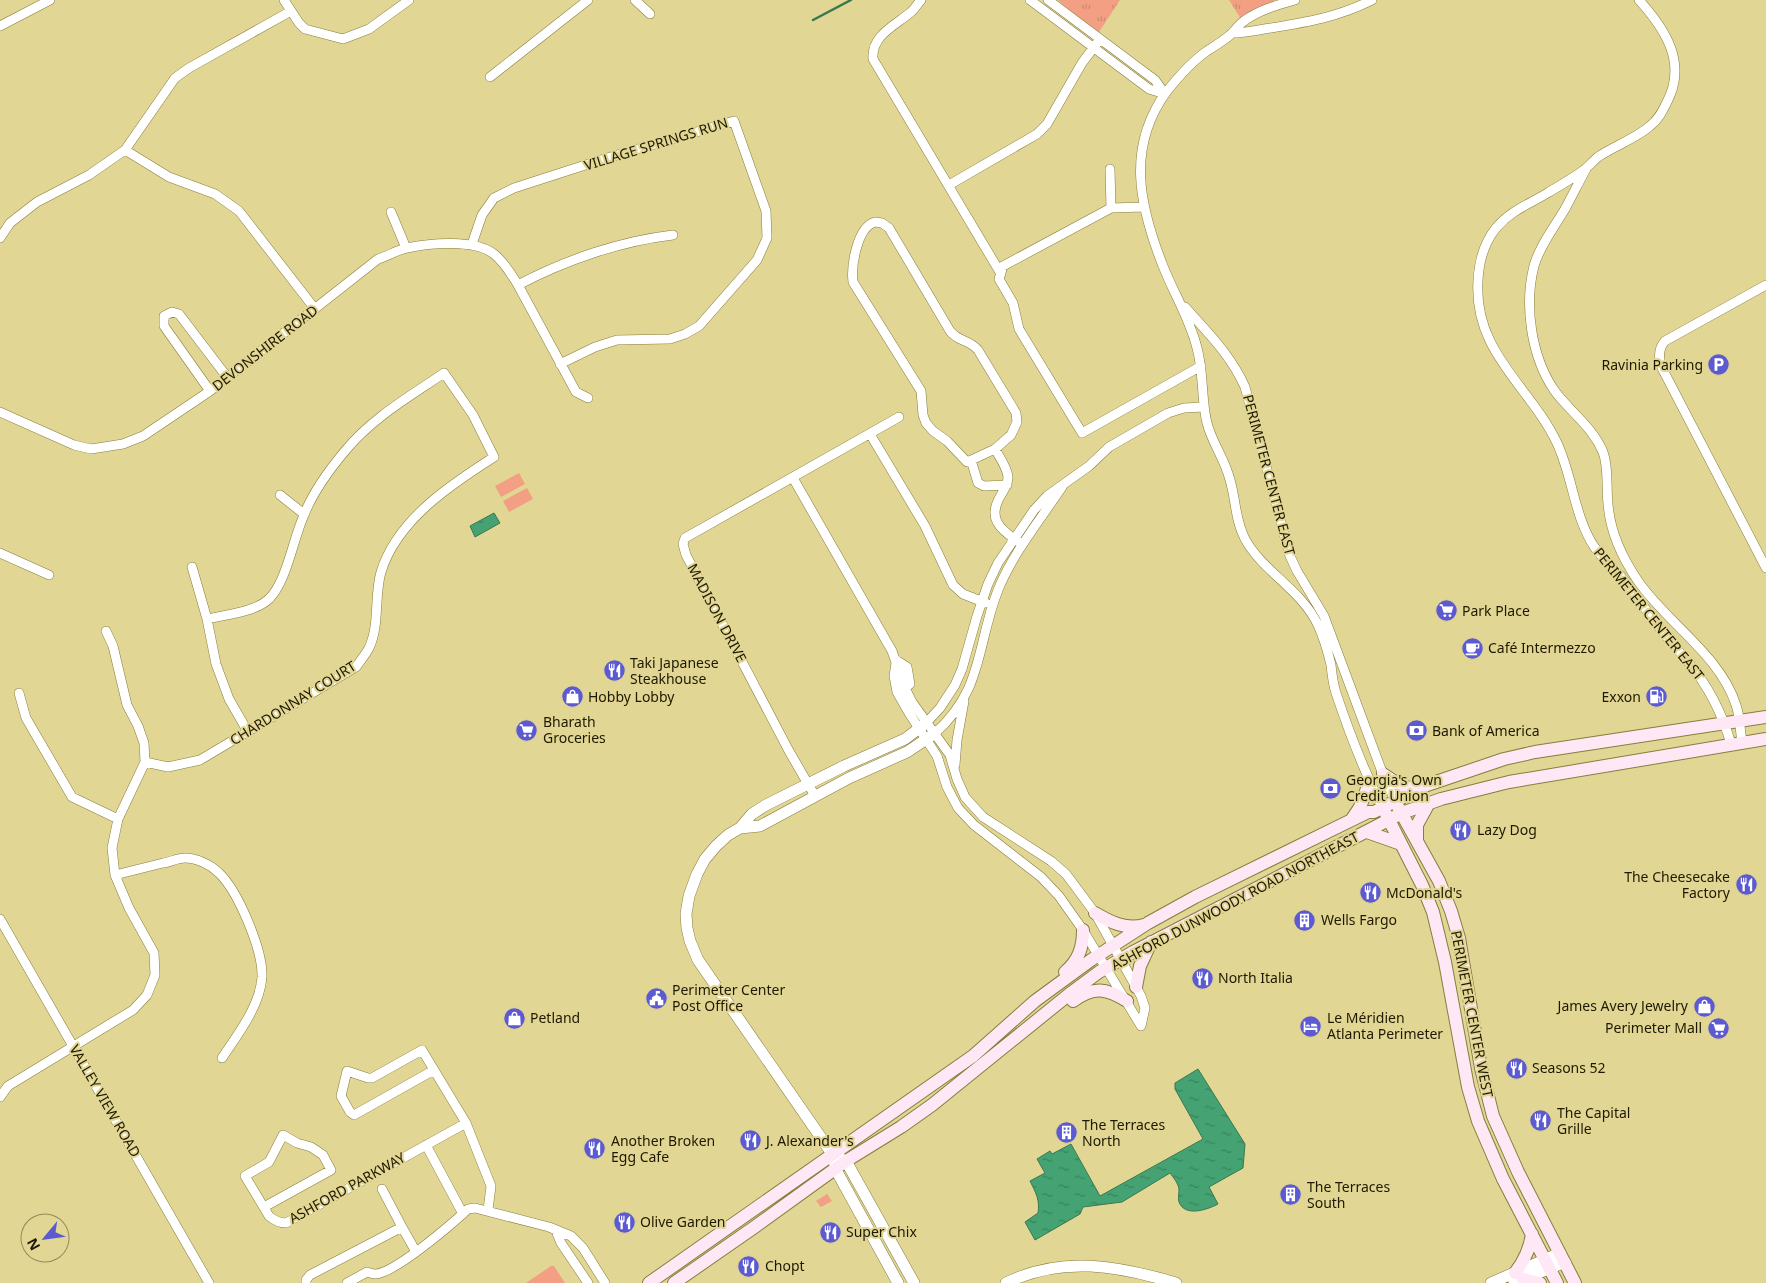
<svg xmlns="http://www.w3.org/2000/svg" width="1766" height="1283" font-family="'Noto Sans',sans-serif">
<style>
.grass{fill:url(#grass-tufts)}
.pitch{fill:#f29f84}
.water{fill:url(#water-ripples);stroke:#397951}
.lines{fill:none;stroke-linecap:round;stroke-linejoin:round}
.stream{stroke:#397951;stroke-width:2.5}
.minor-casing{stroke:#887d3d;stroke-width:10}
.tertiary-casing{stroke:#887d3d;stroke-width:12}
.secondary-casing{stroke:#887d3d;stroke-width:14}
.minor{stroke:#fff;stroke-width:9}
.tertiary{stroke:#fff;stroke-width:11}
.secondary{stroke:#fee8f6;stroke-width:12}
.labels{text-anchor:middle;stroke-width:4;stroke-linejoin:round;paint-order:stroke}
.street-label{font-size:14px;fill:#1e1901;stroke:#e2d694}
.poi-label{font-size:14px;fill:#1e1901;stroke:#e2d694;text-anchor:start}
</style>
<defs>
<pattern id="grass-tufts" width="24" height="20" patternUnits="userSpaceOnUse" patternTransform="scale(1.25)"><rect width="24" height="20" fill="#f29f84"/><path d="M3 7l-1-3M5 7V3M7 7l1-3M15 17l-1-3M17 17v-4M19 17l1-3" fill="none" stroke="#cf8870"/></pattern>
<pattern id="water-ripples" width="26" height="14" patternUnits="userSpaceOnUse" patternTransform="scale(1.25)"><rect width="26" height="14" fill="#44a273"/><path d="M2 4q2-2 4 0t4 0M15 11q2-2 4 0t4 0" fill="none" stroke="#38835c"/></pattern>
</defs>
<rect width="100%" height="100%" fill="#e2d694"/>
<!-- grass -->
<path class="grass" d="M1058,0h62l-23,35z
M1229,0h45l3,5 -36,14z
M827,1194l5,7 -11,6 -5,-6z"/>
<!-- pitch -->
<path class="pitch" d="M519,473l6,11 -24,13 -6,-11z
M527,488l6,11 -24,13 -6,-11z
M551,1266h3l11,17h-39z"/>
<!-- water -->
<path class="water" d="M494,513l6,10 -25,14 -5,-11z
M1198,1069l47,75 -2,24 -34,19 9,17c-9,5 -33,14 -39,-2 -1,-4 0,-8 0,-12 0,-6 -6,-13 -9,-17l-48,29 -39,5 -3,7 -45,26 -10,-18 13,-9c2,-13 -2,-20 -8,-32l15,-8 -8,-14 13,-8 2,3 19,-10 29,52 103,-57 -28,-50v-6z"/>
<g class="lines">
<!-- stream -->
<path class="stream" d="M813,20l38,-20"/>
<defs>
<path id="minor" d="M284,0l15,23 6,6 38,10 26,-10 40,-29
M635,0l15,14
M921,0c-4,4 -6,9 -10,12 -15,13 -40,23 -38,47l128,215
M1030,0l119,89 16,5
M1048,0l107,80 10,14
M1295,0c-18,5 -36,10 -51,21 -6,4 -9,10 -14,14 -7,6 -15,11 -23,16 -16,11 -28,25 -40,40 -41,56 -28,114 -4,175 11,28 27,53 34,82 7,25 4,51 10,75 5,20 18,36 23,57 6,20 5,40 15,59 18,33 56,50 73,86 6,13 10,27 13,40 1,10 2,19 5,28 13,39 28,78 46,114
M1639,0c27,30 49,64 27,104 -4,8 -8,16 -16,22 -15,13 -36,20 -52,31 -5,4 -9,9 -14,13 -11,8 -23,15 -35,22 -19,12 -38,18 -53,36 -12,15 -17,33 -18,52 -5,72 52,106 79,163 16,34 17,74 38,105 9,12 21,22 31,34 12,15 21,31 33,45 9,13 20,24 30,36 20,24 33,50 42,81
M0,26l50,-26
M1232,33c14,0 25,-3 39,-5 37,-6 67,-11 101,-28
M490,77l98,-77
M125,150l44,27 46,17 24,17 76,98
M1110,169l1,39
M1586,169c-7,13 -14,27 -21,40 -10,17 -26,38 -31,57 -10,39 -3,90 20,124 16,22 38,36 49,62 6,16 3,35 5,52 2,27 15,55 30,77 29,42 82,74 98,124 4,12 4,25 6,37
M949,185l88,-51 10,-10 35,-61 18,-24
M1144,207l-33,1 -108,58 -4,13 14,24 6,26 63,104 119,-67
M391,212l15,36
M875,222l7,1 7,5 61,103c8,11 19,8 28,19l38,63 1,9 -6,13 -16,14 -28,13 -20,-21 -14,-10 -7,-8 -3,-8 -2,-24 -68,-109c-2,-16 4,-55 22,-60z
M0,238l10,-15 27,-21 52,-27 36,-25 50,-72 14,-10 102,-57
M472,244l10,-29 12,-17 20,-10 93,-30 127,-37 32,90 1,27 -10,22 -58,66 -14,8 -15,5 -53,1 -22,7 -35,17
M518,285c47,-25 103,-44 155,-50
M1766,285l-101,56c-8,9 -6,19 -2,29l103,198
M1185,307c22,25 46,48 60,80l45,169 7,15 27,45 61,164 10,20
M210,391l-46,-65v-10l8,-4 7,2 48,63
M0,412l74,33 17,4 32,-5 20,-8 67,-45 168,-132c10,-3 19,-9 29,-11 23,-5 68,-9 87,6 10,8 18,21 24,31l58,107 12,6
M870,434l55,92 28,59 10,9 23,9
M995,449c5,9 12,18 13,28 0,8 -4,12 -7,18 -14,23 -2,34 18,47
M971,460l7,23 6,3 23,-1
M793,478l99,173 13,37 7,14 38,53 7,24 8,18 18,20 68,44 15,13 29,39 46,83 4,12 -4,18
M280,495l24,19
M0,553l49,22
M192,567l15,52 9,45 13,35 19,33
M896,660l11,7 3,17 -5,4
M896,663l-2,13 3,16 12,21 28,43 10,31 11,21 16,17 67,52 18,19 24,34 58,96
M19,693l7,25 46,79 46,22
M926,723l14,-15 15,-23 7,-16 15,-53 11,-32 10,-21 36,-53 13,-14 42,-30 20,-19 59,-34 16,-5 20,-1
M934,734c50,-44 42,-88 64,-144 15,-37 42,-70 64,-103
M145,762l23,5 32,-7 156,-93c4,-6 10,-13 13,-19 11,-23 5,-52 12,-76 16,-52 69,-87 113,-115l-21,-42 -29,-42c-35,24 -72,45 -99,78 -16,19 -32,41 -41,64 -11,24 -17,66 -35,84 -14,13 -44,16 -62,20
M955,765l2,-25 7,-39
M815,796l-26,-45 -103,-196 -3,-11 2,-6 214,-121
M115,875c16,-4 32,-8 48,-12 7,-1 15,-5 22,-5 12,0 26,7 34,15 19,18 44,77 43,104 -2,29 -24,57 -40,81
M0,919l209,364
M434,1070l-80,45 -4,-3 -9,-16 6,-25 21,7h4l50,-28 44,73 25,63 -3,24
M0,1097l8,-11 125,-76 14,-15 8,-20 -1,-22 -25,-45 -14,-33 -3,-27 6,-29 27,-57 -1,-19 -6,-17 -11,-21 -14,-59 -7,-15
M426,1145l37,69
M264,1207l67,-37 -8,-15 -12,-8 -14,-4 -14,-8 -14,27 -24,14 24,40c6,5 10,7 17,7l180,-100
M402,1227l14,25
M556,1231l5,12 27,40
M306,1283v-3l4,-5 92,-48 -20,-38
M347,1283l20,-11c3,1 5,2 8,2 19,0 78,-51 93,-65l7,-1 74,19 22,9 12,12 22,35"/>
<path id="tertiary" d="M740,828l20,-2 89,-48 58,-26 27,-18
M839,1158l7,3 68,122
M898,1283l-62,-113 -3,-15 -135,-195 -8,-19 -3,-13 -1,-14 3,-18 8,-22 8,-15 11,-13 12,-11 12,-7 12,-14 14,-9 78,-39 61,-27 21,-16
M1006,1283c56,-28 113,-17 170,0
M1491,1283l69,-30
M1514,1283l51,-21"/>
<path id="secondary" d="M1383,774l18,12 15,3
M1398,807l41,74 12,30 8,27 22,130 12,48 25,56 57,111
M1386,814l36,71 11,27 12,50 23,125 10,34 25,58 54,104
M1352,819l8,-12 10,-26
M1367,832l34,12
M1417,840v-15l12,-22
M1095,913c15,9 31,17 49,12
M1065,972c14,-12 18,-25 18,-42
M1136,987l4,-21 11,-24
M1073,1001c21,-15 33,-13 54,0
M1515,1273c10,-13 15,-24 17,-39
M1523,1279l17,4
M649,1283l324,-227 62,-55 56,-41 57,-37 47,-26 173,-85h6l53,-27 77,-26 31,-7 231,-35
M674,1283l82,-57 90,-65 55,-34 31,-22 140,-113 27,-20 34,-20 269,-139 39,-14 68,-17 257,-43"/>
</defs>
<!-- minor casing -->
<use href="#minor" class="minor-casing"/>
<!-- tertiary casing -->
<use href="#tertiary" class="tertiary-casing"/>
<!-- secondary casing -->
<use href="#secondary" class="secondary-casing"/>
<!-- minor -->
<use href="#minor" class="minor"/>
<!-- tertiary -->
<use href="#tertiary" class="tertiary"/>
<!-- secondary -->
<use href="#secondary" class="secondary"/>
</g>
<!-- icons -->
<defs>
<symbol id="parking-disc" viewBox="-11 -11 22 22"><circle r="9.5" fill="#5c5ad2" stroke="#e2d694"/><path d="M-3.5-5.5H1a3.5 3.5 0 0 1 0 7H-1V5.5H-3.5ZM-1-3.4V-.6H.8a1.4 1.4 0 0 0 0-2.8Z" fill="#fff"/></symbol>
<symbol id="supermarket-disc" viewBox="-11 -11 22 22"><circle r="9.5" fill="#5c5ad2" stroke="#e2d694"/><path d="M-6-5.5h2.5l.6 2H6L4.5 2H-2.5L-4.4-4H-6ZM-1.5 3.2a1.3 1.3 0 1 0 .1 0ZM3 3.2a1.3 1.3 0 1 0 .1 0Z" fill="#fff"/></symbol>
<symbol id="cafe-disc" viewBox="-11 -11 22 22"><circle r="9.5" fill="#5c5ad2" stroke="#e2d694"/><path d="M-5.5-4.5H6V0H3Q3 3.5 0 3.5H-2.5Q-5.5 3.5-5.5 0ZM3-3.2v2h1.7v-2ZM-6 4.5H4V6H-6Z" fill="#fff"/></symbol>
<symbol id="restaurant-disc" viewBox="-11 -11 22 22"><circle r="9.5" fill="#5c5ad2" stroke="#e2d694"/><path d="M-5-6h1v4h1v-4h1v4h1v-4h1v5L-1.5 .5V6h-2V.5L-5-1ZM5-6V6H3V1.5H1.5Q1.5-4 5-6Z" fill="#fff"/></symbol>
<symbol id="shop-disc" viewBox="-11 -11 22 22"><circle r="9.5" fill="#5c5ad2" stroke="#e2d694"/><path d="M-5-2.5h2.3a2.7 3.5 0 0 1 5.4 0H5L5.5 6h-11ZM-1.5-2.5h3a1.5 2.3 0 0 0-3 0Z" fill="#fff"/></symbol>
<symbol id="fuel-disc" viewBox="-11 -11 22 22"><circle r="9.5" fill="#5c5ad2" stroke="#e2d694"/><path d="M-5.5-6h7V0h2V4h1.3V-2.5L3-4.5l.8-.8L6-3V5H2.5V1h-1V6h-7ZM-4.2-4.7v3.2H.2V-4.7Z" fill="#fff"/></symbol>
<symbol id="bank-disc" viewBox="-11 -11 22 22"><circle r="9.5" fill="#5c5ad2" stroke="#e2d694"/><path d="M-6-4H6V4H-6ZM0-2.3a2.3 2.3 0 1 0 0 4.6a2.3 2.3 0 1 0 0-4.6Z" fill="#fff"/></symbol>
<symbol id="building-disc" viewBox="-11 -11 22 22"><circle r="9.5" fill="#5c5ad2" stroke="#e2d694"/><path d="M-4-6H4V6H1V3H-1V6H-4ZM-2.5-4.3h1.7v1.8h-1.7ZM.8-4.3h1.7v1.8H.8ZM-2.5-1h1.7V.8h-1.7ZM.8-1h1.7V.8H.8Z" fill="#fff"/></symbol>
<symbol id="civic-disc" viewBox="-11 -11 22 22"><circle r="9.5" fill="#5c5ad2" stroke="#e2d694"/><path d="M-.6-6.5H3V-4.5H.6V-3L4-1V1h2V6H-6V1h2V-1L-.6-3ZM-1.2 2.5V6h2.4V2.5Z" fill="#fff"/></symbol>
<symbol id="hotel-disc" viewBox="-11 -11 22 22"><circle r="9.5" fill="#5c5ad2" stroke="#e2d694"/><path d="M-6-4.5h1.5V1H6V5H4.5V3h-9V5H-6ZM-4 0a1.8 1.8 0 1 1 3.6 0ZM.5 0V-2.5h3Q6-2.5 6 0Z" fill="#fff"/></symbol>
</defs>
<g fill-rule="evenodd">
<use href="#parking-disc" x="1706" y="352" width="25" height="25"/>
<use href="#supermarket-disc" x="1434" y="598" width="25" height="25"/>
<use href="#cafe-disc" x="1460" y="636" width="25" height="25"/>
<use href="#restaurant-disc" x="602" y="658" width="25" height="25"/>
<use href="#shop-disc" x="560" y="684" width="25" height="25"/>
<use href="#fuel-disc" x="1644" y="684" width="25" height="25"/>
<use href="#supermarket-disc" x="514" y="718" width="25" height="25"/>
<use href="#bank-disc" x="1404" y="718" width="25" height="25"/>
<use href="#bank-disc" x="1318" y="776" width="25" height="25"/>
<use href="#restaurant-disc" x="1448" y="818" width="25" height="25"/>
<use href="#restaurant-disc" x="1734" y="872" width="25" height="25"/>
<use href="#restaurant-disc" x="1358" y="880" width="25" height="25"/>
<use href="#building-disc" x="1292" y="908" width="25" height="25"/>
<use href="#restaurant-disc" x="1190" y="966" width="25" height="25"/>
<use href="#civic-disc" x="644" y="986" width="25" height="25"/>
<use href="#shop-disc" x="1692" y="994" width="25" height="25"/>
<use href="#shop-disc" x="502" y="1006" width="25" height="25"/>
<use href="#hotel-disc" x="1298" y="1014" width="25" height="25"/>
<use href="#supermarket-disc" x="1706" y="1016" width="25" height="25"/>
<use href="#restaurant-disc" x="1504" y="1056" width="25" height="25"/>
<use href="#restaurant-disc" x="1528" y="1108" width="25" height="25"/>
<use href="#building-disc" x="1054" y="1120" width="25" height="25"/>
<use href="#restaurant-disc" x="738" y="1128" width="25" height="25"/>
<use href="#restaurant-disc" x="582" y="1136" width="25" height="25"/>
<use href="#building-disc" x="1278" y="1182" width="25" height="25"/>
<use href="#restaurant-disc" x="612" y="1210" width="25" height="25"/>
<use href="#restaurant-disc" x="818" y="1220" width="25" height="25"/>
<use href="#restaurant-disc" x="736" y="1254" width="25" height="25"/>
</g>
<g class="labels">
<!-- street labels -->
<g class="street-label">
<text transform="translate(656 144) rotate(-17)" y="5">VILLAGE SPRINGS RUN</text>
<text transform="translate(265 348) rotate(-38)" y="5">DEVONSHIRE ROAD</text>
<text transform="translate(1269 475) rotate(75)" y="5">PERIMETER CENTER EAST</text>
<text transform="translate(717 613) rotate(62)" y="5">MADISON DRIVE</text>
<text transform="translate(1649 614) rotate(51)" y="5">PERIMETER CENTER EAST</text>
<text transform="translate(293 703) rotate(-32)" y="5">CHARDONNAY COURT</text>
<text transform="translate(1235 901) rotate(-28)" y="5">ASHFORD DUNWOODY ROAD NORTHEAST</text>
<text transform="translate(1472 1014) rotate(79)" y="5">PERIMETER CENTER WEST</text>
<text transform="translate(105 1101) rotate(60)" y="5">VALLEY VIEW ROAD</text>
<text transform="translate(347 1188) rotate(-29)" y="5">ASHFORD PARKWAY</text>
</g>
<!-- poi labels -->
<g class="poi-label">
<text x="1703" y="370" text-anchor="end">Ravinia Parking</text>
<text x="1462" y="616">Park Place</text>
<text x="1488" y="653">Café Intermezzo</text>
<text x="630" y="668">Taki Japanese<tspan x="630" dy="16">Steakhouse</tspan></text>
<text x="588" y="702">Hobby Lobby</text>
<text x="1641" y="702" text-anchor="end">Exxon</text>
<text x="543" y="727">Bharath<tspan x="543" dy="16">Groceries</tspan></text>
<text x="1432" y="736">Bank of America</text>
<text x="1346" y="785">Georgia's Own<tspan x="1346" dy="16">Credit Union</tspan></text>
<text x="1477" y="835">Lazy Dog</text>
<text x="1730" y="882" text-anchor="end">The Cheesecake<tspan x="1730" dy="16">Factory</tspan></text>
<text x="1386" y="898">McDonald's</text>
<text x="1321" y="925">Wells Fargo</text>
<text x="1218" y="983">North Italia</text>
<text x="672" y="995">Perimeter Center<tspan x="672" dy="16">Post Office</tspan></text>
<text x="1688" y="1011" text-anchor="end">James Avery Jewelry</text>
<text x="530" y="1023">Petland</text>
<text x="1327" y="1023">Le Méridien<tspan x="1327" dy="16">Atlanta Perimeter</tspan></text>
<text x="1702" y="1033" text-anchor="end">Perimeter Mall</text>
<text x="1532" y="1073">Seasons 52</text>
<text x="1557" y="1118">The Capital<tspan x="1557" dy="16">Grille</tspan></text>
<text x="1082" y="1130">The Terraces<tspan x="1082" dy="16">North</tspan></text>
<text x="611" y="1146">Another Broken<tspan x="611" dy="16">Egg Cafe</tspan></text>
<text x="766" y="1146">J. Alexander's</text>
<text x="1307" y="1192">The Terraces<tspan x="1307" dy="16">South</tspan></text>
<text x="640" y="1227">Olive Garden</text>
<text x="846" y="1237">Super Chix</text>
<text x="765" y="1271">Chopt</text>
</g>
</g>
<!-- north arrow -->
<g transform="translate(45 1238) rotate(241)"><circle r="24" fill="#e2d694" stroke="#948a59"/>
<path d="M0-4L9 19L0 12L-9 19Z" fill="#5c5ad2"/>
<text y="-8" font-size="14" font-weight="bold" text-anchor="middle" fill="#1e1901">N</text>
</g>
</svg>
